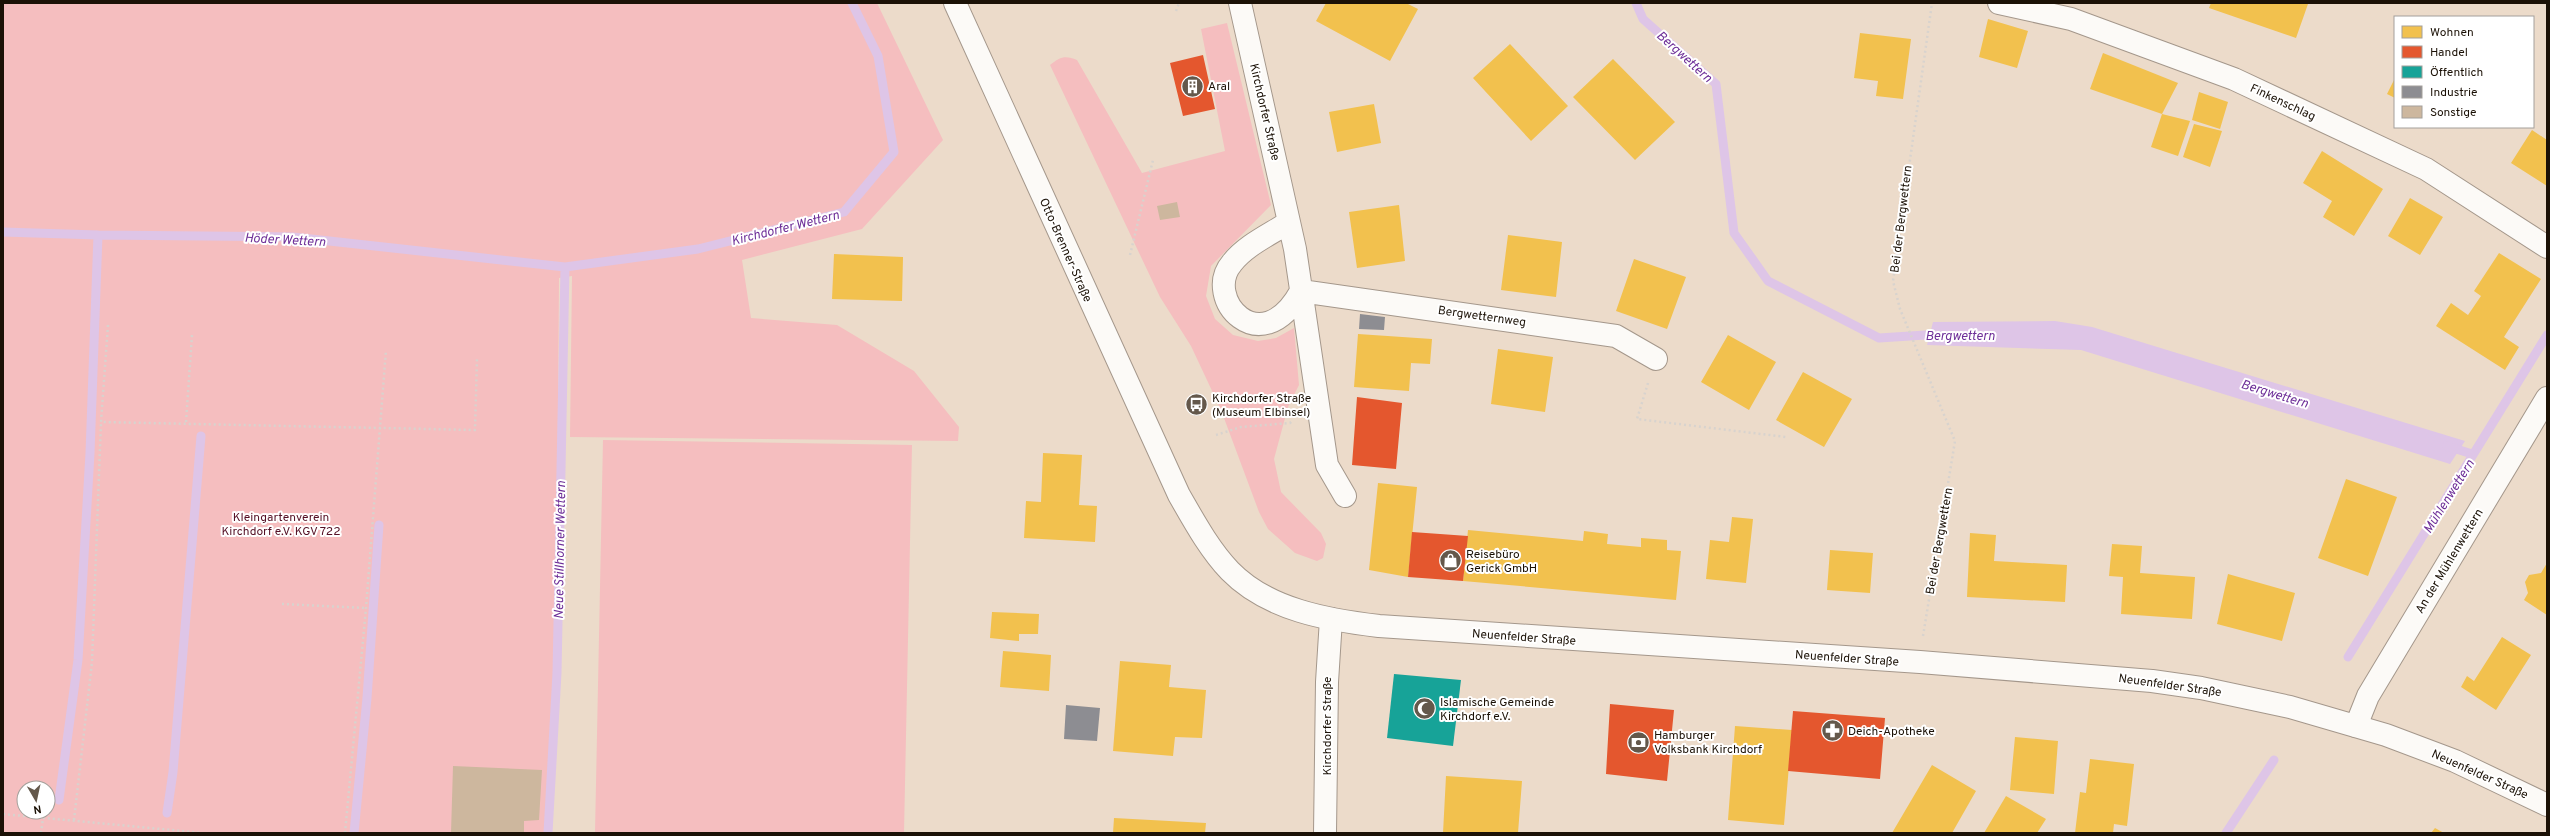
<svg xmlns="http://www.w3.org/2000/svg" width="2550" height="836" font-family="Overpass,sans-serif">
<style>
.green{fill:#f5bebf;fill-rule:evenodd}
.water{fill:#dec5e7}
.homes{fill:#f2c14e}
.shops{fill:#e4572e}
.public{fill:#17a398}
.industry{fill:#8d8d92}
.lines{fill:none;stroke-linecap:round;stroke-linejoin:round}
.stream{stroke:#dec5e7;stroke-width:9}
.building{fill:#cdb79e}
.minor-casing{stroke:#a4978b;stroke-width:24}
.major-casing{stroke:#a4978b;stroke-width:24}
.path{stroke:#d8d3ce;stroke-width:2.5;stroke-dasharray:2 3;stroke-linecap:butt}
.minor{stroke:#fcfaf7;stroke-width:22}
.major{stroke:#fcfaf7;stroke-width:22}
.labels{text-anchor:middle;stroke-width:4;stroke-linejoin:round;paint-order:stroke}
.poi-label{font-size:12px;fill:#1b1106;stroke:#fff;text-anchor:start}
.street-label{font-size:12px;fill:#1b1106;stroke:#fff}
.park-label{font-size:12px;fill:#540f24;stroke:#fff}
.water-label{font-size:13px;font-style:italic;fill:#6e2f98;stroke:#fff}
</style>
<rect width="100%" height="100%" fill="#ecdbca"/>
<!-- green -->
<path class="green" d="M3,3h874l66,137 -81,89 -120,31 9,58 86,7 77,46 45,56 -1,14 -388,-4 2,-161 -13,2 -3,399 -4,156h-549zM24,788h24v24h-24z
M1227,23l44,182 -60,61 -5,30 9,23 18,16 25,6 18,-3 18,-10 5,57 -11,22 -14,52 7,33 40,41 5,11 -3,14 -6,3 -22,-8 -27,-24 -9,-17 -38,-102 -30,-64 -31,-49 -110,-232c10,-8 15,-10 27,-5l65,113 83,-22 -24,-122z
M603,440l309,5 -8,388h-309z"/>
<!-- water -->
<path class="water" d="M2055,321l37,6 373,114 -15,23 -369,-114 -154,-5 6,-23z"/>
<!-- homes -->
<path class="homes" d="M1326,3h80l12,6 -28,52 -74,-40z
M2211,3h93l4,1 -12,34 -87,-30z
M1988,19l40,12 -11,37 -38,-11z
M1860,33l51,6 -8,60 -27,-3 2,-15 -24,-3z
M1510,44l58,62 -37,35 -58,-63z
M2103,53l75,30 -16,31 -72,-25z
M1613,59l62,63 -40,38 -62,-63z
M2395,78v20l-8,-4z
M2199,92l29,10 -8,27 -28,-9z
M1374,104l7,39 -44,9 -8,-40z
M2162,114l28,7 -12,35 -27,-9z
M2194,124l28,7 -12,36 -27,-10z
M2532,130l15,10v46l-36,-23z
M2322,151l61,38 -29,47 -31,-19 9,-16 -29,-18z
M2410,198l33,19 -23,38 -32,-19z
M1399,205l6,56 -48,7 -8,-56z
M1508,235l54,7 -6,55 -55,-7z
M2499,253l42,26 -37,58 15,10 -14,23 -69,-44 15,-23 17,12 13,-19 -7,-5z
M834,254l69,3 -1,44 -70,-2z
M1634,259l52,18 -19,52 -51,-18z
M1358,334l74,5 -2,25 -19,-1 -2,28 -55,-4z
M1728,335l48,27 -27,48 -48,-28z
M1498,349l55,8 -8,55 -54,-8z
M1803,372l49,27 -28,48 -48,-27z
M1043,453l39,2 -3,50 18,1 -2,36 -71,-4 2,-37 15,1z
M2346,479l51,18 -29,79 -50,-18z
M1378,483l39,4 -9,90 -39,-7z
M1732,517l21,2 -7,64 -40,-4 4,-39 19,2z
M1468,530l115,11 1,-10 24,3 -1,10 34,3v-9l26,2v10l14,1 -5,49 -213,-19z
M1970,533l26,2 -2,26 73,4 -2,37 -98,-5z
M2112,544l30,2 -2,27 55,4 -3,42 -71,-5 2,-37 -14,-1z
M1830,550l43,3 -3,40 -43,-3z
M2547,563v52l-23,-15 4,-7 -3,-11 4,-7 12,-2z
M2228,574l67,19 -13,48 -65,-17z
M992,612l47,2 -1,20h-19v7l-29,-3z
M2502,637l29,18 -35,55 -35,-23 6,-11 7,5z
M1003,651l48,4 -2,36 -49,-4z
M1120,661l51,4 -2,22 37,3 -4,48 -27,-1 -2,19 -60,-5z
M1735,726l57,4 -8,95 -56,-5z
M2015,737l43,4 -4,53 -44,-4z
M2090,759l44,5 -7,62 -13,-2 -1,9h-38l5,-41 6,1z
M1932,765l44,26 -24,42h-60z
M1446,776l76,5 -4,52h-75z
M2006,796l40,23 -9,14h-53z
M1114,818l92,5 -1,10h-92z
M2435,828l9,5h-13z"/>
<!-- shops -->
<path class="shops" d="M1203,55l12,54 -32,7 -13,-53z
M1357,397l45,6 -6,66 -44,-4z
M1412,532l56,4 -5,45 -55,-4z
M1610,704l64,6 -7,71 -61,-7z
M1793,711l92,7 -5,61 -92,-8z"/>
<!-- public -->
<path class="public" d="M1394,674l67,6 -8,66 -66,-8z"/>
<!-- industry -->
<path class="industry" d="M1360,314l25,3 -1,13 -25,-1z
M1066,705l34,3 -3,33 -33,-2z"/>
<g class="lines">
<!-- stream -->
<path class="stream" d="M1636,3l7,16 73,65 18,149 34,48 111,57 62,-4
M3,232l95,3 195,2 272,30 133,-18 146,-37 50,-60 -16,-96 -26,-53
M2447,446l25,8
M2348,657l199,-322
M59,800l19,-140 12,-207 8,-218
M167,813l6,-41 28,-336
M354,833l13,-135 12,-173
M548,833l9,-160 8,-406
M2226,833l48,-73"/>
</g>
<!-- building -->
<path class="building" d="M1177,202l3,15 -20,3 -3,-14z
M453,766l89,4 -3,50 -15,1v12h-73z"/>
<g class="lines">
<defs>
<path id="minor" d="M1240,3l55,246 32,216 18,31
M1999,3l72,16 163,60 192,90 121,78
M1289,222c-18,12 -43,23 -57,41 -30,35 29,101 69,28
M1301,291l315,45 40,23
M2356,726l12,-30 179,-298
M1325,833l2,-151 4,-63"/>
<path id="major" d="M955,3l224,492c15,26 30,54 51,76 38,39 98,49 149,55l541,36 232,19 49,7 89,19 96,28 69,26 92,44"/>
</defs>
<!-- minor casing -->
<use href="#minor" class="minor-casing"/>
<!-- major casing -->
<use href="#major" class="major-casing"/>
<!-- path -->
<path class="path" d="M1176,11l3,-8
M1130,255l23,-95
M108,325l-7,97 374,8 2,-72
M1648,383l-11,36 149,18
M186,422l6,-87
M1216,435l25,-8 49,-4 3,-3
M282,604l84,4
M1923,636l32,-195 -55,-132 -7,-28 39,-278
M3,814l200,19
M74,820l18,-158 9,-240
M41,833l2,-15
M345,833l21,-225 20,-258"/>
<!-- minor -->
<use href="#minor" class="minor"/>
<!-- major -->
<use href="#major" class="major"/>
</g>
<!-- icons -->
<defs>
<symbol id="building-disc" viewBox="-11 -11 22 22"><circle r="9.5" fill="#64584b" stroke="#fff"/><path d="M-4-6H4V6H1V3H-1V6H-4ZM-2.5-4.3h1.7v1.8h-1.7ZM.8-4.3h1.7v1.8H.8ZM-2.5-1h1.7V.8h-1.7ZM.8-1h1.7V.8H.8Z" fill="#fff"/></symbol>
<symbol id="bus-disc" viewBox="-11 -11 22 22"><circle r="9.5" fill="#64584b" stroke="#fff"/><path d="M-5-6H5V4H4V6H2V4H-2V6H-4V4H-5ZM-3.5-4V0h7V-4ZM-3.5 1.2v1.5H-2V1.2ZM2 1.2v1.5H3.5V1.2Z" fill="#fff"/></symbol>
<symbol id="shop-disc" viewBox="-11 -11 22 22"><circle r="9.5" fill="#64584b" stroke="#fff"/><path d="M-5-2.5h2.3a2.7 3.5 0 0 1 5.4 0H5L5.5 6h-11ZM-1.5-2.5h3a1.5 2.3 0 0 0-3 0Z" fill="#fff"/></symbol>
<symbol id="mosque-disc" viewBox="-11 -11 22 22"><circle r="9.5" fill="#64584b" stroke="#fff"/><path d="M3.5-4.9A6 6 0 1 0 3.5 4.9A5 5 0 1 1 3.5-4.9Z" fill="#fff"/></symbol>
<symbol id="pharmacy-disc" viewBox="-11 -11 22 22"><circle r="9.5" fill="#64584b" stroke="#fff"/><path d="M-2-6h4v4h4v4h-4v4h-4v-4h-4v-4h4Z" fill="#fff"/></symbol>
<symbol id="bank-disc" viewBox="-11 -11 22 22"><circle r="9.5" fill="#64584b" stroke="#fff"/><path d="M-6-4H6V4H-6ZM0-2.3a2.3 2.3 0 1 0 0 4.6a2.3 2.3 0 1 0 0-4.6Z" fill="#fff"/></symbol>
</defs>
<g fill-rule="evenodd">
<use href="#building-disc" x="1180" y="74" width="25" height="25"/>
<use href="#bus-disc" x="1184" y="392" width="25" height="25"/>
<use href="#shop-disc" x="1438" y="548" width="25" height="25"/>
<use href="#mosque-disc" x="1412" y="696" width="25" height="25"/>
<use href="#pharmacy-disc" x="1820" y="718" width="25" height="25"/>
<use href="#bank-disc" x="1626" y="730" width="25" height="25"/>
</g>
<g class="labels">
<!-- poi labels -->
<g class="poi-label">
<text x="1208" y="90">Aral</text>
<text x="1212" y="402">Kirchdorfer Straße<tspan x="1212" dy="14">(Museum Elbinsel)</tspan></text>
<text x="1466" y="558">Reisebüro<tspan x="1466" dy="14">Gerick GmbH</tspan></text>
<text x="1440" y="706">Islamische Gemeinde<tspan x="1440" dy="14">Kirchdorf e.V.</tspan></text>
<text x="1848" y="735">Deich-Apotheke</text>
<text x="1654" y="739">Hamburger<tspan x="1654" dy="14">Volksbank Kirchdorf</tspan></text>
</g>
<!-- street labels -->
<g class="street-label">
<text transform="translate(2283 102) rotate(25)" y="4">Finkenschlag</text>
<text transform="translate(1265 112) rotate(77)" y="4">Kirchdorfer Straße</text>
<text transform="translate(1901 219) rotate(-83)" y="4">Bei der Bergwettern</text>
<text transform="translate(1066 250) rotate(66)" y="4">Otto-Brenner-Straße</text>
<text transform="translate(1482 316) rotate(8)" y="4">Bergwetternweg</text>
<text transform="translate(1939 541) rotate(-80)" y="4">Bei der Bergwettern</text>
<text transform="translate(2449 561) rotate(-59)" y="4">An der Mühlenwettern</text>
<text transform="translate(1524 637) rotate(4)" y="4">Neuenfelder Straße</text>
<text transform="translate(1847 658) rotate(4)" y="4">Neuenfelder Straße</text>
<text transform="translate(2170 685) rotate(8)" y="4">Neuenfelder Straße</text>
<text transform="translate(1327 726) rotate(-90)" y="4">Kirchdorfer Straße</text>
<text transform="translate(2480 774) rotate(24)" y="4">Neuenfelder Straße</text>
</g>
<!-- park labels -->
<g class="park-label">
<text x="281" y="521">Kleingartenverein<tspan x="281" dy="14">Kirchdorf e.V. KGV 722</tspan></text>
</g>
<!-- water labels -->
<g class="water-label">
<text transform="translate(1685 56) rotate(42)" y="5">Bergwettern</text>
<text transform="translate(785 227) rotate(-14)" y="5">Kirchdorfer Wettern</text>
<text transform="translate(285 239) rotate(3)" y="5">Höder Wettern</text>
<text x="1960" y="340">Bergwettern</text>
<text transform="translate(2275 393) rotate(17)" y="5">Bergwettern</text>
<text transform="translate(2448 496) rotate(-58)" y="5">Mühlenwettern</text>
<text transform="translate(559 550) rotate(-89)" y="5">Neue Stillhorner Wettern</text>
</g>
</g>
<!-- border -->
<rect width="2550" height="836" fill="none" stroke="#1b1106" stroke-width="8"/>
<!-- legend -->
<rect x="2394" y="16" width="140" height="112" fill="#ffffff" stroke="#a4a09b"/>
<rect x="2402" y="26" width="20" height="12" fill="#f2c14e" stroke="#a4a09b"/>
<text x="2430" y="36" font-size="12" fill="#1b1106">Wohnen</text>
<rect x="2402" y="46" width="20" height="12" fill="#e4572e" stroke="#a4a09b"/>
<text x="2430" y="56" font-size="12" fill="#1b1106">Handel</text>
<rect x="2402" y="66" width="20" height="12" fill="#17a398" stroke="#a4a09b"/>
<text x="2430" y="76" font-size="12" fill="#1b1106">Öffentlich</text>
<rect x="2402" y="86" width="20" height="12" fill="#8d8d92" stroke="#a4a09b"/>
<text x="2430" y="96" font-size="12" fill="#1b1106">Industrie</text>
<rect x="2402" y="106" width="20" height="12" fill="#cdb79e" stroke="#a4a09b"/>
<text x="2430" y="116" font-size="12" fill="#1b1106">Sonstige</text>
<!-- north arrow -->
<g transform="translate(36 800) rotate(171)"><circle r="19" fill="#ffffff" stroke="#a4a09b"/>
<path d="M0-3L7 15L0 10L-7 15Z" fill="#64584b"/>
<text y="-6" font-size="11" font-weight="bold" text-anchor="middle" fill="#1b1106">N</text>
</g>
</svg>
